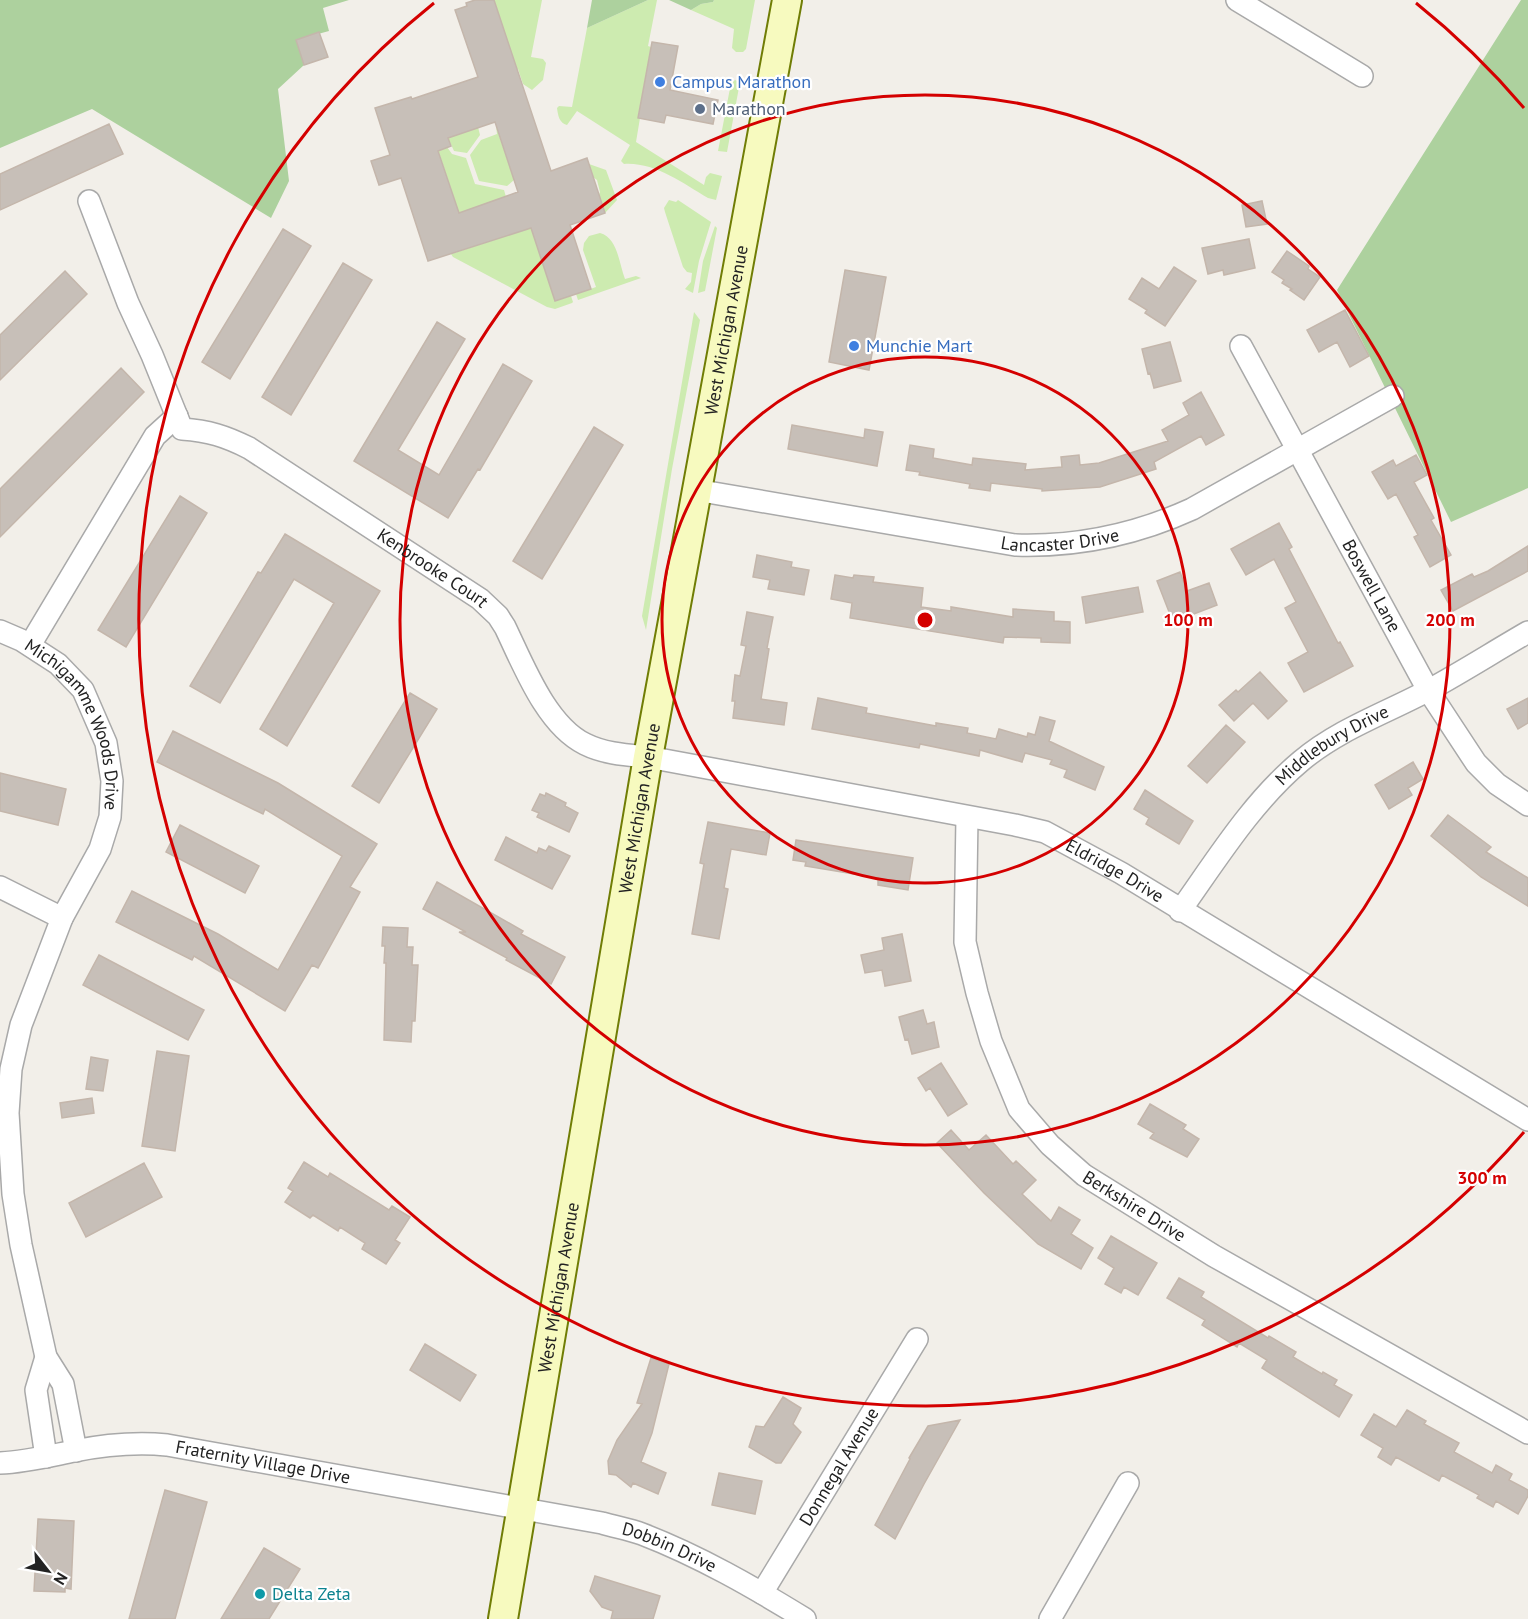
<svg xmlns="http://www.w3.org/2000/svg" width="1528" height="1619" font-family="'PT Sans',sans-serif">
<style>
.grass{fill:#cdebb0}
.forest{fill:#add19e}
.building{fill:#c7bfb8;stroke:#c4b6ab;stroke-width:1.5;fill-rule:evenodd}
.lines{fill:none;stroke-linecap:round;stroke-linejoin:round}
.street-casing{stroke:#a9a9a9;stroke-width:24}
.secondary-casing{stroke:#707d05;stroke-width:32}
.street{stroke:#fff;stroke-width:21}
.secondary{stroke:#f7fabf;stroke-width:28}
.ring{fill:none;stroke:#d40000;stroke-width:3}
.shop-dot{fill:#3f7fe0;stroke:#fff;stroke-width:2}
.service-dot{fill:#5c6f8a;stroke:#fff;stroke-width:2}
.culture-dot{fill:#0f9aa8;stroke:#fff;stroke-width:2}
.labels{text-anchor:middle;stroke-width:4.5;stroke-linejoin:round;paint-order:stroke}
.shop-label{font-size:18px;fill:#366cbe;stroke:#fff;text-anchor:start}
.service-label{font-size:18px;fill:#4e5e75;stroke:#fff;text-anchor:start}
.street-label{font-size:18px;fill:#222;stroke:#fff}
.culture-label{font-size:18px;fill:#0d838f;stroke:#fff;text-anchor:start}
.centre{fill:#d40000;stroke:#fff;stroke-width:3}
.ring-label{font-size:18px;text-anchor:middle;font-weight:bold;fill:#d40000;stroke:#fff;stroke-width:4.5;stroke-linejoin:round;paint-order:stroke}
</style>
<rect width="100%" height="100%" fill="#f2efe9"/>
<!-- grass -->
<path class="grass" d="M494,0h48l-11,57 12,2 3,4 -3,17 -11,10 -9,-6 -5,-15h-1z
M648,0h9l-9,46 3,1 -13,70 2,1 -4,24 68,43 2,-8 4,-4 12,3 -6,24 -8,-2c-26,-15 -53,-36 -84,-34l-3,-3 9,-16 -53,-34 -10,14c-8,-2 -9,-10 -10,-17l2,-2 13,1 15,-79z
M714,0h41l-9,49 -3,3h-7l-4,-4 2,-19 -43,-19 10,-6 12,-2z
M735,80l5,2 -13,70 -9,-1 13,-68z
M496,126l18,54 -7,6 -28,-5 -9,-26 11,-15 16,-6z
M478,127l2,8 -13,18 -13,-2 -6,-13z
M447,147l5,7 14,4 9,26 29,6 2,7 -47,16 -21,-63z
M589,164l17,6 11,30 -12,13 -6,-18 1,-3 -3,-12 -4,-3z
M669,200l7,2 2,-2 33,22 -12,39 -6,32 -8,-4 6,-7 1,-9 -5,-1 -4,-5 -18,-55 -1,-4z
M715,226l2,2 -12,63 -7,2 5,-32z
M531,228l24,73 16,-5 2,6 -1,1 -17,6 -8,-2 -94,-50 -2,-3z
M600,233c18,5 19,31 25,46l11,-3 5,2 -63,22 -2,-6 20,-7 -13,-37 1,-7 5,-7z
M694,312l6,8 -28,149 -26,161 -4,-14z"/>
<!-- forest -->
<path class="forest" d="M0,0h349l-26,8 6,23 -33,9 8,25 -26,24 11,92 -18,37 -179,-109 -92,39z
M592,0h56l-61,28z
M669,0h45l-1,2 -12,2 -10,6z
M1521,0h7v488l-77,34 -114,-232z"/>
<!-- building -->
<path class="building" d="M475,0h19l57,171 36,-13 18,55 -35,12 21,64 -36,12 -24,-73 -103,33 -27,-83 -22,7 -8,-24 19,-6 -15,-47 36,-11 1,2 66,-22 -23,-67 12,-4 -1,-3zM495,122l23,70 -59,21 -21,-62 13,-5 -3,-8z
M319,32l9,25 -24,8 -8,-25z
M652,42l26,4 -8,44 48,10 -5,24 -47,-9 -2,8 -26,-5z
M109,124l14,30 -123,56v-36z
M1262,201l5,23 -21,3 -4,-22z
M283,229l28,17 -81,133 -28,-17z
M1249,239l6,29 -31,7 -1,-5 -15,4 -6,-26z
M1287,251l22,15 -1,3 12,8 -16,23 -14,-10 2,-1 -10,-6 2,-3 -12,-8z
M343,263l29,17 -81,135 -29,-18z
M1174,267l22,14 -31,45 -20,-13 2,-3 -18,-11 13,-21 17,11z
M845,270l41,7 -17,93 -40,-8z
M65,271l22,23 -87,86v-45z
M1345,310l24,46 -19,11 -13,-25 -18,10 -12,-22z
M437,322l28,17 -67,111 41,25 64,-111 29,17 -52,89 -2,-1 -30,49 -94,-57z
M1170,342l11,39 -27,7 -4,-15 -2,1 -6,-25z
M121,368l23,24 -144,145v-48z
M1201,392l23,43 -18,10 -5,-9 -47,26 2,7 -56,18 -58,4v-2l-51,-6 -1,8 -21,-3 1,-4 -51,-9 1,-3 -14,-2 4,-25 24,4 -1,9 39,7 1,-7 53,6 -1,6 37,-3 -1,-10 18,-2 1,10 19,-2 69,-22 -6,-11 27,-15 -6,-12z
M792,425l72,13 1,-9 18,3 -6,34 -89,-17z
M594,427l29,18 -81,134 -29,-18z
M1416,455l11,20 -13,7 20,36 -3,2 20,35 -21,12 -16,-30 4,-2 -22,-41 -8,5 -16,-27 21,-12 3,6z
M180,496l27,17 -81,134 -28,-17z
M1279,523l13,24 -3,2 49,94 2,-1 13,24 -49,26 -16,-29 20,-11 -23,-44 11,-6 -22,-43 -28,16 -15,-26z
M285,534l95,57 -93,155 -27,-17 74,-126 -40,-24 -74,124 -30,-17 68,-114 3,1z
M1528,546v25l-75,40 -12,-21 31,-16 2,3 14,-6z
M757,555l35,7 -1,5 18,3 -5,25 -36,-6 2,-9 -17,-3z
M1180,572l7,19 22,-8 8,22 -44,17 -16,-41z
M835,575l18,3 1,-3 20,2 -1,5 50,6 -2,19 30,4v-4l62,10v-8l41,3v9l16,1v21l-29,-1v-4l-37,-1 -1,6 -153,-25 2,-15 -21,-4z
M1138,587l5,25 -57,11 -4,-26z
M747,612l26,5 -6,31 2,1 -8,50 26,4 -3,22 -51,-7 2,-17h-3l3,-26 5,1 6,-30 -5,-1z
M1260,672l27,29 -19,18 -15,-16 -19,18 -15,-16 17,-15 2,2z
M410,693l27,16 -58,94 -27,-17z
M818,698l49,10 -1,5 70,13v-3l32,5 -1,5 29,6 3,-10 28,8 1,-4 7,2 5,-18 15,4 -6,20 55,26 -9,23 -31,-13 3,-7 -17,-6 2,-4 -27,-7 -3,9 -42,-12 -1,6 -59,-12 -1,4 -107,-19z
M1528,698v25l-10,6 -11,-20z
M1226,725l19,17 -38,41 -19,-17z
M173,731l105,52 99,61 -27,43 10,5 -42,76 -6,-3 -27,46 -91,-55 -2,4 -76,-38 16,-31 86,43 60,36 64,-114 -77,-47 -2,5 -106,-52z
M1413,762l10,17 -15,9 4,7 -23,14 -14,-24z
M0,773l66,16 -8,36 -58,-14z
M1145,790l48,31 -14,23 -33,-20 3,-6 -15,-9z
M546,793l20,10 -1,3 13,7 -9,19 -32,-15 2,-4 -7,-3 8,-16 5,2z
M1448,815l43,32 -5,5 42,26v28l-47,-29 -50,-41z
M708,822l62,11 -4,22 -35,-6 -7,39 4,1 -9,50 -27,-5 12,-70 -4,-1z
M180,825l79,41 -14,27 -79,-41z
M506,837l31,16 2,-5 7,3 3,-5 21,10 -18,33 -57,-29z
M796,840l117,18 -5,32 -30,-5v-7l-73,-12 1,-4 -13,-2z
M437,882l86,49 -2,3 44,23 -14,27 -45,-24 1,-2 -48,-26h7l-43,-23z
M383,927l25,1 -1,19h6l-1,18h6l-3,56h-3l-1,21 -27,-2 2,-77h-2l1,-17h-3z
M902,934l9,47 -26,5 -3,-16 -17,3 -4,-18 23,-5 -2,-12z
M99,955l105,55 -16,30 -105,-55z
M923,1010l4,14 7,-2 5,25 -27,7 -4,-15 -3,1 -6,-23z
M157,1051l32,5 -14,95 -33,-5z
M91,1057l17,3 -5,31 -17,-2z
M941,1063l26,41 -19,12 -18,-28 -4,3 -8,-13z
M92,1098l2,15 -32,5 -2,-15z
M1150,1104l36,21 -3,4 16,10 -12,18 -37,-19 4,-5 -16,-9z
M951,1130l18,20 17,-15 27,29 3,-3 20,19 -14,14 29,27 8,-14 21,13 -9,14 22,14 -12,21 -43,-25 -54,-51 -47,-50z
M304,1162l24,15 2,-4 59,37 3,-4 18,11 -15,23 5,3 -14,21 -24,-15 3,-6 -25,-16 -2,4 -25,-16 -3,3 -25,-16 8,-11 -5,-3z
M144,1163l18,34 -76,40 -17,-34z
M1111,1236l46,27 -19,32 -14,-8 -3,6 -16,-9 9,-16 -16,-10z
M1179,1278l25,14 -3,5 67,41 1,-2 27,16 -3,5 29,17 1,-2 14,8 -3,5 18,10 -13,22 -77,-49 5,-8 -28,-17 -2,4 -35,-22 3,-5 -38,-22z
M425,1344l51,31 -16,26 -50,-31z
M651,1358l18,6 -17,69 -11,29 25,11 -8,21 -25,-11 -2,4 -15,-12 -7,-1 -1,-13 9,-21 25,-36 -5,-1z
M783,1397l18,11 -8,16 8,8 -20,31h-5l-27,-16 7,-21 8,1z
M1407,1410l19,11 -2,3 35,19 -5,9 38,21 4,-8 16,9 -3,6 19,10v6l-10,18 -22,-13 -3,6 -16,-9 2,-3 -37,-20 -3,6 -43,-24 -5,8 -13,-8 5,-9 -22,-13 13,-21 22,13z
M960,1420l-36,64 -29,55 -20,-14 35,-66 -1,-1 19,-32z
M719,1473l43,8 -7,33 -43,-9z
M165,1490l42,12 -32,117h-46z
M38,1519l36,2 -3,68 -6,-1v4l-31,-1z
M264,1548l36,21 -31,50h-48z
M595,1576l65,20 -7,23h-42l2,-8 -11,-4 -12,-16z"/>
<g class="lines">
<defs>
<g id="street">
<path d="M1237,0l125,76"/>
<path id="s1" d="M89,201l39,102 24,52 30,74c27,2 43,7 67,19l231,151 18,17 7,11c18,37 41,98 80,117 20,10 42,11 63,13l367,68 30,7 76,41 407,247"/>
<path id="s2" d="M1241,346l187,344 48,73 21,21 31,21"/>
<path id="s3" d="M696,490l319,55c62,2 120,-10 177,-36l201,-113"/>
<path id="s4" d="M0,631l21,9 37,24 25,26 23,53 6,38 -2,36 -10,32 -38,69 -41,107 -10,44 -3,44 5,81 8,51 25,112 17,27 13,67"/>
<path d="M30,645l125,-209 22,-20"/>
<path id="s5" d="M967,817l-2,125 12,51 14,48 28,68 31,36 34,30 130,81 314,177"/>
<path d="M0,887l62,31"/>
<path id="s6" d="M1180,911c37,-52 72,-109 121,-150 38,-32 85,-48 128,-71 33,-18 66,-39 99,-58"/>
<path d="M46,1457l-10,-67 10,-33"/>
<path id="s7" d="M0,1463c25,-1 49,-7 74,-12 30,-6 62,-9 93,-6l435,78c13,4 27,6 40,11 57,22 111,53 163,85"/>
<path id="s8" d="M762,1593l155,-254"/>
<path d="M1050,1619l78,-136"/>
</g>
<g id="secondary">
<path id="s9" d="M503,1619l145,-862 139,-757"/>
</g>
</defs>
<!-- street casing -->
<use href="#street" class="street-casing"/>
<!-- secondary casing -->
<use href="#secondary" class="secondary-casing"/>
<!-- street -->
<use href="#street" class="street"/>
<!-- secondary -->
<use href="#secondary" class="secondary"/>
</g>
<!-- distance rings -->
<g class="ring">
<circle cx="925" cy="620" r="263"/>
<circle cx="925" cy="620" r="525"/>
<path d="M1524 1132A788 788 0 1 1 434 3M1416 3A788 788 0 0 1 1524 108"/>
</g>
<!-- markers -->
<g class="shop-dot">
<circle cx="660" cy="82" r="6"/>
<circle cx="854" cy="346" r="6"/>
</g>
<circle class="service-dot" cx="700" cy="109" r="6"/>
<circle class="culture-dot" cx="260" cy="1594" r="6"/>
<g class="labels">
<!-- shop labels -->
<g class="shop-label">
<text x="672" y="88">Campus Marathon</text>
<text x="866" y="352">Munchie Mart</text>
</g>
<!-- service labels -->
<g class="service-label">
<text x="712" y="115">Marathon</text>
</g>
<!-- street labels -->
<g class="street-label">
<text dy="6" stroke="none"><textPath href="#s9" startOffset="1308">West Michigan Avenue</textPath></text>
<text dy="6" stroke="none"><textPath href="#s3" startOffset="369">Lancaster Drive</textPath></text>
<text dy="6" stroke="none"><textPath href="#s1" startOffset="536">Kenbrooke Court</textPath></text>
<text dy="6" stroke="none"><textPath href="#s2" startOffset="273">Boswell Lane</textPath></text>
<text dy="6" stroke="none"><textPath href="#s4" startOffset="129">Michigamme Woods Drive</textPath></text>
<text dy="6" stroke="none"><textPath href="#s6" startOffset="228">Middlebury Drive</textPath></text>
<text dy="6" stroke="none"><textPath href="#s9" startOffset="822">West Michigan Avenue</textPath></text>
<text dy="6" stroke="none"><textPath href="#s1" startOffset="1323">Eldridge Drive</textPath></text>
<text dy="6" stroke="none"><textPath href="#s5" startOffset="453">Berkshire Drive</textPath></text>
<text dy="6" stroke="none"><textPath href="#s9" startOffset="336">West Michigan Avenue</textPath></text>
<text dy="6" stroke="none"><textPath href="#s7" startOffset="266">Fraternity Village Drive</textPath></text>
<text dy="6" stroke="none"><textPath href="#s8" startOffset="148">Donnegal Avenue</textPath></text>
<text dy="6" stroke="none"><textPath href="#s7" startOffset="682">Dobbin Drive</textPath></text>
</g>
<!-- culture labels -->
<g class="culture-label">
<text x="272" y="1600">Delta Zeta</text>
</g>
</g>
<circle cx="925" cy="620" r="9" class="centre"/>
<g class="ring-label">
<text x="1188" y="626">100 m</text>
<text x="1450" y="626">200 m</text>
<text x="1482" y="1184">300 m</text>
</g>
<!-- north arrow -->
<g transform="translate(48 1571) rotate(121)" stroke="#ffffff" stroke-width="4.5" paint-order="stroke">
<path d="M0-4.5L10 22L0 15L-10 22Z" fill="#222222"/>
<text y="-9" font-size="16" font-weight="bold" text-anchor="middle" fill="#222222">N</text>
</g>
</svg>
